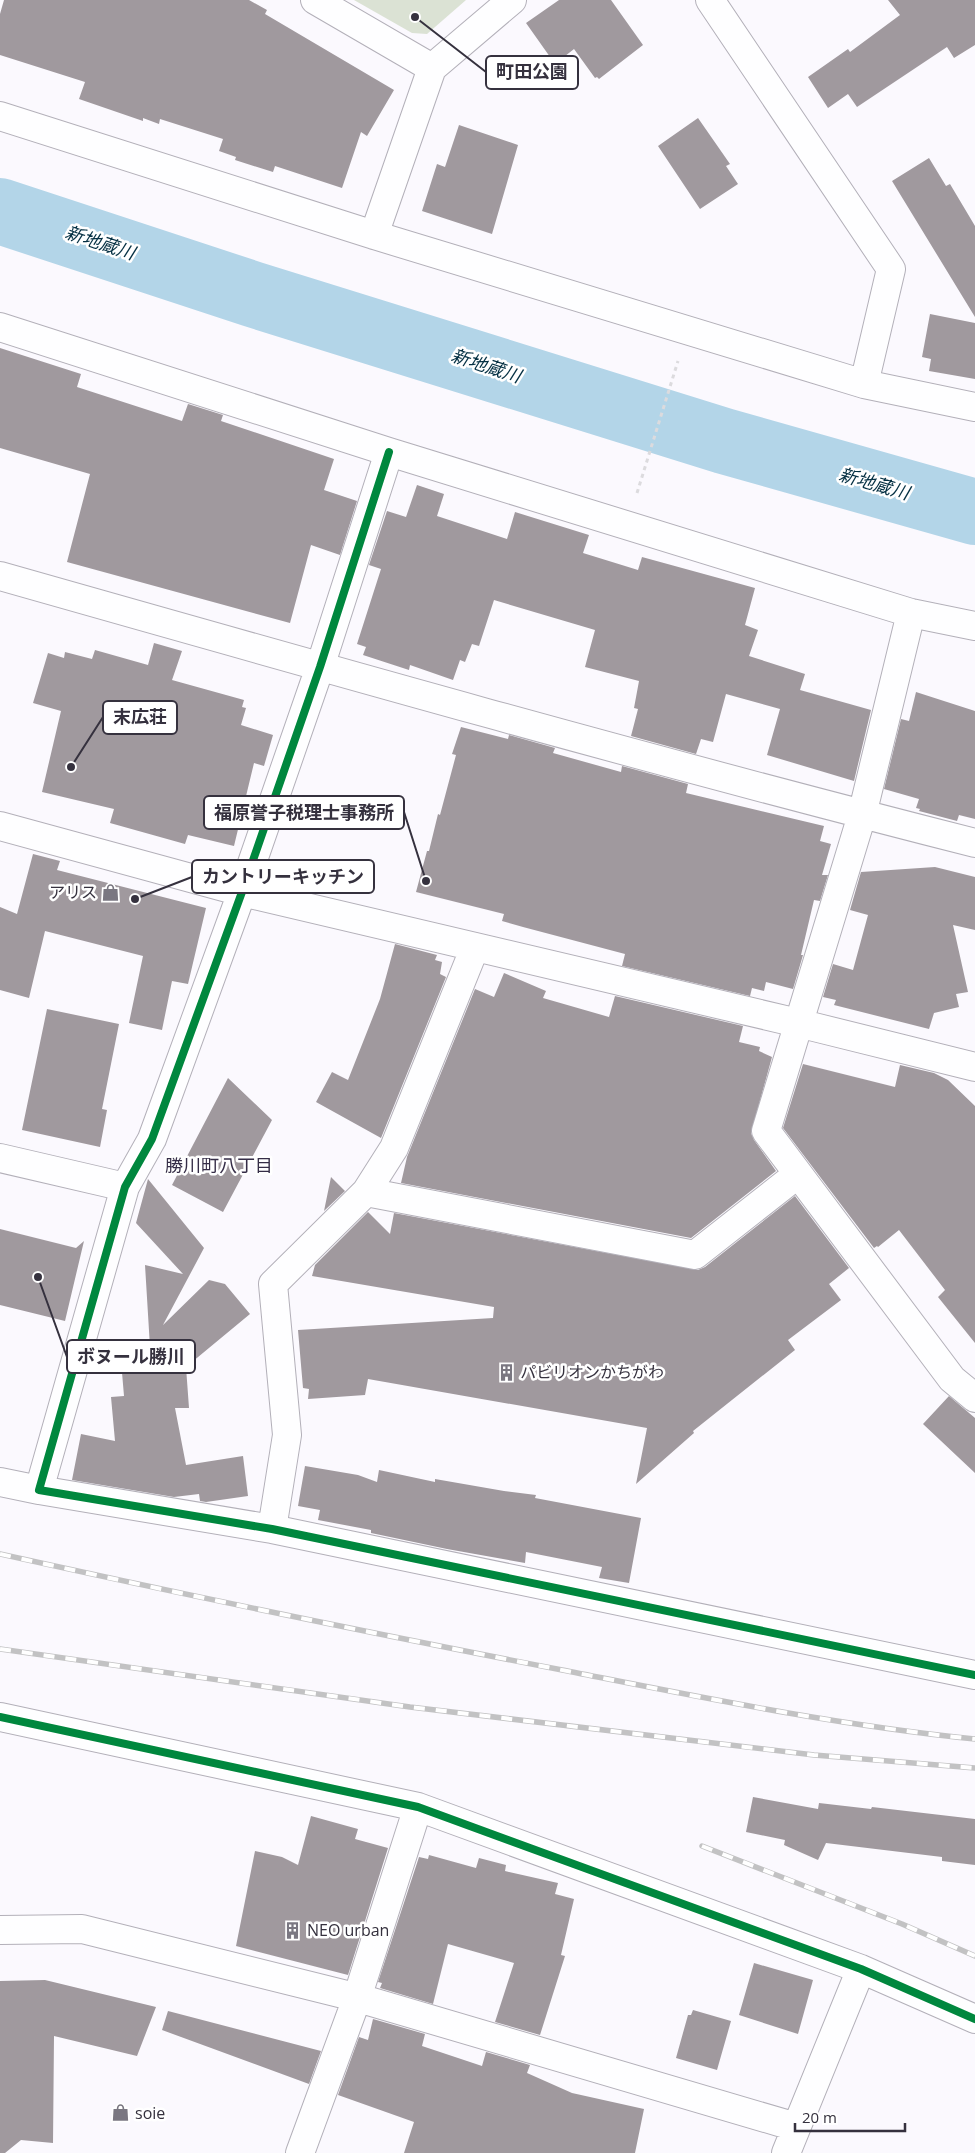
<svg xmlns="http://www.w3.org/2000/svg" width="975" height="2153" font-family="'Open Sans','Noto Sans JP',sans-serif">
<style>
.green{fill:#dbe2d4}
.lines{fill:none;stroke-linecap:round;stroke-linejoin:round}
.river{stroke:#b3d5e8;stroke-width:66}
.building{fill:#a0999e}
.minor-casing{stroke:#b3b0b9;stroke-width:30}
.path{stroke:#dcdbde;stroke-width:3;stroke-dasharray:4 4;stroke-linecap:butt}
.minor{stroke:#fefeff;stroke-width:28}
.rail-casing{stroke:#c2c2c3;stroke-width:5.5}
.rail{stroke:#fff;stroke-width:4;stroke-dasharray:11;stroke-linecap:butt}
.cycleway-casing{stroke:#fff;stroke-width:11}
.cycleway{stroke:#00873e;stroke-width:8}
.labels{text-anchor:middle;stroke-width:5;stroke-linejoin:round;paint-order:stroke}
.poi-label{font-size:16px;fill:#35313e;stroke:#fff;text-anchor:start}
.water-label{font-size:18px;font-style:italic;fill:#053043;stroke:#fff}
.neighbourhood-label{font-size:18px;fill:#352d47;stroke:#fff}
.leader{fill:none;stroke:#35313e;stroke-width:2}
.callout-dot{fill:#35313e;stroke:#fff;stroke-width:2}
.callout{fill:#fff;stroke:#35313e;stroke-width:2}
.callout-label{font-size:18px;text-anchor:middle;font-weight:bold;fill:#35313e}
</style>
<rect width="100%" height="100%" fill="#fbf9fe"/>
<!-- green -->
<path class="green" d="M354,0h112l-39,34 -15,-1z"/>
<g class="lines">
<!-- river -->
<path class="river" d="M0,211l252,83 472,147 251,71"/>
</g>
<!-- building -->
<path class="building" d="M4,0h245l18,10 -2,4 129,76 -27,46 -6,-4 -19,56 -67,-22 -2,6 -38,-12 1,-3 -17,-6 4,-12 -63,-20 -1,5 -16,-6v3l-64,-22 6,-17 -85,-27v-41z
M559,0h52l32,45 -44,34 -2,-2 -2,1 -21,-29 -19,15 -29,-41z
M888,0h87v45l-21,13 -7,-11 -90,60 -9,-13 -20,14 -20,-31 40,-28 2,3 50,-37z
M698,118l32,46 -4,2 12,18 -38,25 -42,-63z
M459,125l59,20 -26,89 -70,-23 15,-47 8,3z
M929,158l17,28 4,-2 25,42v91l-83,-136z
M930,314l45,9v56l-46,-8 2,-12 -9,-2z
M0,348l81,26 -4,13 105,34 6,-17 35,11 -2,6 113,38 -10,31 33,11 -17,54 -29,-10 -21,78 -223,-61 23,-88 -90,-26z
M417,485l27,9 -7,22 70,23 8,-27 74,23 -6,18 55,17 4,-13 113,31 -10,37 13,5 -9,26 56,18 -5,16 71,20 -17,71 -87,-26 13,-46 -54,-15 -13,48 -12,-3 -5,15 -65,-18 7,-27 -4,-1 5,-27 -54,-14 10,-37 -101,-30 -15,46 -7,-2 -7,18 -5,-2 -7,20 -43,-15 -1,5 -46,-15 3,-8 -9,-3 24,-75 -12,-4 18,-54 19,6z
M154,643l28,8 -10,29 72,20 -2,7 4,1 -5,17 32,10 -9,31 -10,-3 -20,83 -46,-11 -3,9 -75,-21 4,-14 -72,-17 19,-81 -28,-8 15,-50 16,5 1,-6 27,7 3,-9 53,15z
M916,692l59,19v108l-16,-4 -2,6 -38,-10 1,-2 -4,-1 3,-9 -35,-10 17,-70 8,2z
M461,727l47,12 1,-4 46,13 -2,5 68,19 1,-6 66,18 -2,9 138,33 -4,15 11,3 -9,31h6l-8,26 -6,-1 -13,55h2l-10,34 -27,-7 -2,9 -12,-3 -2,8 -128,-30 3,-12 -102,-27 -21,-6 2,-7 -88,-22 11,-41h2l9,-37 2,1 16,-60 -4,-1z
M33,854l27,7 -3,9 149,38 -18,76 -16,-3 -10,49 -33,-7 14,-67 -98,-25 -16,67 -29,-8v-83l17,7z
M935,867l40,10v53l-22,-5 15,67 -12,2 3,13 -25,6 -5,16 -95,-24 2,-5 -13,-3 10,-33 20,6 15,-55 -18,-5 11,-38z
M395,944l42,11 -2,5 7,2 -2,12 6,3 -65,161 -65,-36 16,-30 16,8 32,-81z
M504,973l42,18 -3,7 66,19 6,-21 128,30 -4,16 21,5 -1,4 13,6 -21,76 3,7 22,31 -85,67 -290,-55 6,-26 68,-168 19,8z
M47,1009l72,15 -17,85 5,1 -7,37 -78,-17z
M803,1064l92,23 5,-22 34,8 14,7 27,26v237l-37,-46 7,-7 -46,-60 -21,17 -1,-1 -3,2 -91,-120z
M228,1078l44,42 -49,92 -51,-27z
M331,1177l14,14 -21,20z
M148,1179l56,69 -41,77 46,-45 16,4 25,30 -64,53 3,41h-14l11,57 57,-9 5,40 -42,6 -6,-1 -1,-7 -25,3 -102,-17 9,-46 34,7 -4,-44 13,-1 -4,-47 30,-2 -5,-82 38,9 -47,-51z
M795,1196l54,72 -20,16 12,16 -53,40 7,10 -102,81 1,2 -58,51 11,-56 -279,-49 -3,16 -57,4 1,-10 -6,-1 -5,-58 195,-12 1,-11 -182,-31 3,-11 53,-53 22,22 4,-21 304,57 7,-3z
M0,1229l76,19 8,-7 -19,80 -65,-16z
M949,1396l26,22v55l-52,-49z
M305,1466l53,9 19,7 2,-12 56,12v-3l69,12 32,4 -1,3 106,20 -12,65 -30,-5 3,-11 -76,-15 -1,11 -78,-14 -76,-16v-3l-53,-10 2,-10 -22,-4z
M753,1797l65,12 1,-6 52,6 1,-2 103,12v46l-33,-4v-4l-116,-14 -8,17 -34,-15 1,-5 -39,-8z
M311,1816l47,13 -3,10 33,9 -40,127 -112,-29 19,-95 27,6 16,8z
M429,1855l47,13 3,-10 27,7 -1,6 53,12 -3,11 19,5 -13,56 4,1 -25,79 -45,-13 19,-59 -66,-19 -15,60 -53,-16 2,-5 -4,-1 41,-125 9,2z
M754,1963l59,17 -15,54 -59,-19z
M45,1980l111,27 -19,49 -83,-20 -1,107 -32,-3 -16,13h-5v-172z
M693,2010l38,11 -14,49 -41,-12 12,-43h3z
M168,2011l153,40 -12,33 -147,-54z
M373,2019l52,15 -3,12 60,20 4,-14 44,13 -3,8 45,20 72,16 -9,44h-231l10,-31 -76,-27 21,-58 9,3z"/>
<g class="lines">
<defs>
<path id="minor" d="M315,0l117,68
M710,0l181,269 -27,115
M0,116l374,119 490,149 111,23
M374,235l58,-167 80,-68
M0,327l389,125 522,161 64,13
M389,452l-69,215 -78,225 -90,247 -27,48 -86,303 233,39 703,146
M0,576c324,92 648,184 975,267
M911,613l-49,202 -96,316 186,248 23,19
M0,826l242,66 556,131 177,44
M0,1158l125,29
M366,1192l329,63 103,-81
M0,1482l39,8
M272,1529l15,-94 -14,-151 93,-92 28,-44 81,-201
M0,1717l418,90 443,162 114,50
M0,1930l82,-1 273,68 441,130
M300,2153l57,-155 61,-191
M786,2153l75,-184"/>
</defs>
<!-- minor casing -->
<use href="#minor" class="minor-casing"/>
<!-- path -->
<path class="path" d="M637,493l41,-132"/>
<!-- minor -->
<use href="#minor" class="minor"/>
<defs>
<path id="rail" d="M0,1554c185,41 371,79 557,115 138,27 277,56 418,70
M0,1649l410,58 404,48 161,13
M702,1846l200,78 73,32"/>
</defs>
<!-- rail casing -->
<use href="#rail" class="rail-casing"/>
<!-- rail -->
<use href="#rail" class="rail"/>
<defs>
<path id="cycleway" d="M389,452l-69,215 -78,225 -90,247 -27,48 -86,303 233,39 703,146
M0,1717l418,90 443,162 114,50"/>
</defs>
<!-- cycleway casing -->
<use href="#cycleway" class="cycleway-casing"/>
<!-- cycleway -->
<use href="#cycleway" class="cycleway"/>
</g>
<!-- icons -->
<defs>
<symbol id="shop-bare" viewBox="-9 -9 18 18"><path d="M-5-2.5h2.3a2.7 3.5 0 0 1 5.4 0H5L5.5 6h-11ZM-1.5-2.5h3a1.5 2.3 0 0 0-3 0Z" fill="#7a7781" stroke="#fff" stroke-width="2.5" paint-order="stroke"/></symbol>
<symbol id="building-bare" viewBox="-9 -9 18 18"><path d="M-4-6H4V6H1V3H-1V6H-4ZM-2.5-4.3h1.7v1.8h-1.7ZM.8-4.3h1.7v1.8H.8ZM-2.5-1h1.7V.8h-1.7ZM.8-1h1.7V.8H.8Z" fill="#7a7781" stroke="#fff" stroke-width="2.5" paint-order="stroke"/></symbol>
</defs>
<g fill-rule="evenodd">
<use href="#shop-bare" x="98" y="880" width="25" height="25"/>
<use href="#building-bare" x="494" y="1360" width="25" height="25"/>
<use href="#building-bare" x="280" y="1918" width="25" height="25"/>
<use href="#shop-bare" x="108" y="2100" width="25" height="25"/>
</g>
<g class="labels">
<!-- poi labels -->
<g class="poi-label">
<text x="97" y="898" text-anchor="end">アリス</text>
<text x="520" y="1378">パビリオンかちがわ</text>
<text x="307" y="1936">NEO urban</text>
<text x="135" y="2119">soie</text>
</g>
<!-- water labels -->
<g class="water-label">
<text transform="translate(100 243) rotate(18)" y="6">新地蔵川</text>
<text transform="translate(486 366) rotate(18)" y="6">新地蔵川</text>
<text transform="translate(874 484) rotate(16)" y="6">新地蔵川</text>
</g>
<!-- neighbourhood labels -->
<g class="neighbourhood-label">
<text x="219" y="1172">勝川町八丁目</text>
</g>
</g>
<!-- callouts -->
<path class="leader" d="M415 17L486 72M71 767L103 717M426 881L404 812M135 899L192 877M38 1277L67 1357"/>
<g class="callout-dot">
<circle cx="415" cy="17" r="5"/>
<circle cx="71" cy="767" r="5"/>
<circle cx="426" cy="881" r="5"/>
<circle cx="135" cy="899" r="5"/>
<circle cx="38" cy="1277" r="5"/>
</g>
<g class="callout">
<rect x="486" y="56" width="92" height="33" rx="5"/>
<rect x="103" y="701" width="74" height="33" rx="5"/>
<rect x="204" y="796" width="200" height="33" rx="5"/>
<rect x="192" y="860" width="182" height="33" rx="5"/>
<rect x="67" y="1340" width="128" height="33" rx="5"/>
</g>
<g class="callout-label">
<text x="532" y="78">町田公園</text>
<text x="140" y="723">末広荘</text>
<text x="304" y="819">福原誉子税理士事務所</text>
<text x="283" y="883">カントリーキッチン</text>
<text x="131" y="1363">ボヌール勝川</text>
</g>
<!-- scale -->
<path d="M795 2123v8h110v-8" fill="none" stroke="#35313e" stroke-width="2.5"/>
<text x="802" y="2123" font-size="15" fill="#35313e" stroke="#ffffff" stroke-width="4" paint-order="stroke">20 m</text>
</svg>
